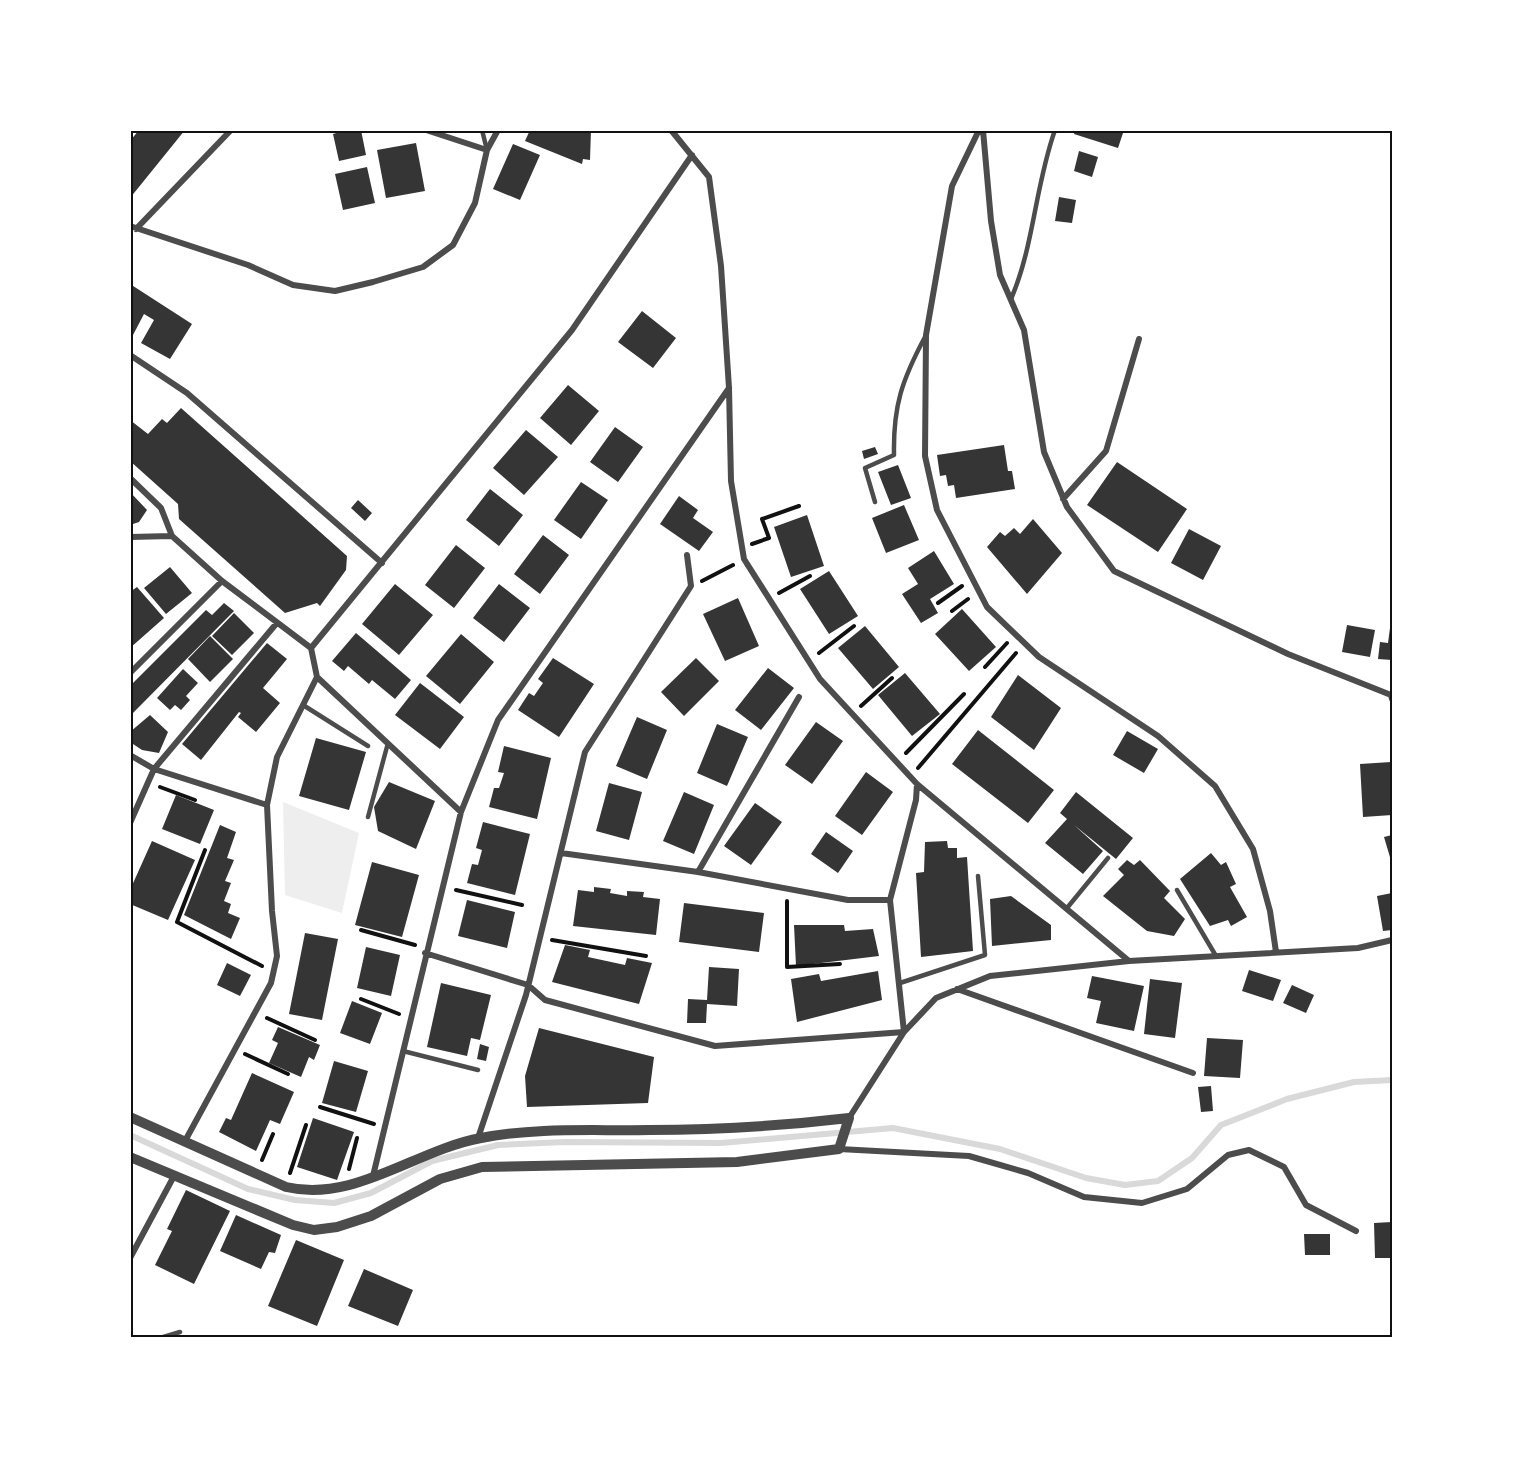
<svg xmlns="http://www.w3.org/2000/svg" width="1523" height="1468" font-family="'Times New Roman',serif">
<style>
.green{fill:#eee}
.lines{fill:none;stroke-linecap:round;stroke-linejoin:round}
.stream{stroke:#d9d9d9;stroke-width:6}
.building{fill:#353535}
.path{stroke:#111;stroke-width:4}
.service{stroke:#4c4c4c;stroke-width:4.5}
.minor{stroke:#4c4c4c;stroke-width:6}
.tertiary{stroke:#4c4c4c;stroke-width:10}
.neatline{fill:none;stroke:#111;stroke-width:2}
</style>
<rect width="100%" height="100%" fill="#fff"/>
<!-- green -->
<path class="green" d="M283,802l76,31 -17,80 -57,-18z"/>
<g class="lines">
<!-- stream -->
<path class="stream" d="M130,1135l118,54 47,11 39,3 37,-10 61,-32 66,-16 67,-3 156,1 172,-15 107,21 86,29 39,7 33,-4 34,-23 29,-33 66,-26 67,-17 38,-2"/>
</g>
<!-- building -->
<path class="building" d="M139,130h46l-55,68v-57z
M347,130h14l5,25 -27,6 -6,-27z
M530,130h61l-1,30 -7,-1 -1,5 -57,-23z
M1075,130h49l-6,18 -44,-14z
M416,143l9,48 -39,7 -9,-48z
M513,144l27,11 -20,45 -27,-11z
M1079,151l19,6 -6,20 -18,-6z
M367,167l8,36 -32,7 -8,-36z
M1059,197l17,3 -4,23 -17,-2z
M130,284l62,40 -22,35 -29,-16 13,-23 -10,-6 -11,21 -3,-2z
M642,311l34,27 -23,30 -35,-26z
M568,385l31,26 -28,34 -31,-27z
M181,408l166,148 -1,14 -26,36 -3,-3 -32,10 -106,-94 -1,-15 -48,-43v-41l18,14 14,-15 5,4z
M615,427l28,20 -25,35 -28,-20z
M526,430l32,27 -34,38 -31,-27z
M1004,445l4,26h4l3,18 -59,9 -2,-13 -6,1 -2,-11 -6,1 -3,-21z
M875,447l3,7 -14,5 -2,-8z
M1117,462l70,47 -29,43 -71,-47z
M898,465l13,33 -20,7 -13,-33z
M581,482l27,18 -27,39 -27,-19z
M490,489l33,26 -24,31 -33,-26z
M130,492l17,18 -8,12 -9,3z
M679,496l19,14 -5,8 20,14 -14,19 -39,-27z
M358,500l14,13 -7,8 -14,-13z
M904,505l15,35 -33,13 -14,-35z
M807,515l17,51 -33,11 -17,-50z
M1033,519l29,34 -35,41 -40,-47 13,-15 5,4 9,-8 6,6z
M1189,529l32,17 -18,34 -32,-17z
M543,535l26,20 -29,39 -26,-20z
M456,545l29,23 -31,40 -29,-23z
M934,551l20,33 -24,15 8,14 -17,10 -19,-29 16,-10 -10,-16z
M170,567l22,26 -26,21 -22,-26z
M829,571l29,45 -29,18 -29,-45z
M395,584l38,31 -34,40 -37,-31z
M499,584l31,24 -26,34 -31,-24z
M137,587l27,31 -34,30v-56z
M738,598l21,48 -34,15 -22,-47z
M224,603l10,8 -104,105v-30l76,-76 6,5z
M962,609l34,38 -27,24 -34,-37z
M234,613l20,20 -22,22 -20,-19z
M1347,625l28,5 -5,27 -28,-5z
M865,626l34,41 -26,22 -35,-41z
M1390,628h2v32l-14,-1 2,-17 8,1z
M356,633l55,47 -16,19 -23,-19 -3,4 -21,-18 -4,5 -12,-10z
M461,634l33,28 -34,42 -34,-28z
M210,636l23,23 -23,23 -22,-23z
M267,643l20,16 -24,29 17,15 -24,29 -18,-15 3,-4 -2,-1 -38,48 -19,-16z
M553,658l41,26 -35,53 -41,-27 11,-17 5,3 9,-13 -5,-4z
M696,658l23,23 -35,35 -23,-24z
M768,668l26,20 -33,42 -26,-20z
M183,669l15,14 -12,13 4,4 -9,10 -6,-5 -5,5 -13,-12z
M905,673l35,41 -28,22 -34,-41z
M1018,675l43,33 -27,42 -43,-33z
M420,683l44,34 -24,32 -45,-34z
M150,715l18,17 -9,21 -17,-3 -12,-8v-10z
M637,717l30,13 -20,49 -31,-13z
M816,722l27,19 -31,43 -27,-19z
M717,724l31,13 -21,49 -30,-13z
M978,730l76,60 -26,33 -76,-59z
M1127,731l31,18 -14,24 -31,-18z
M316,738l50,14 -17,58 -50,-14z
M504,746l47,12 -14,61 -48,-12 5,-19h5l5,-15 -6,-1z
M1391,762l1,53 -29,2 -3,-53z
M866,772l27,20 -31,43 -27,-19z
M389,782l46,19 -19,48 -38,-18 -4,-24z
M609,783l33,9 -13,48 -33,-9z
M684,792l30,13 -20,49 -31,-13z
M1076,792l57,46 -17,21 -42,-34 29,26 -20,23 -38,-31 22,-24 -7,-6z
M176,795l38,15 -14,34 -38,-15z
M755,803l27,19 -31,43 -27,-19z
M483,822l47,12 -15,61 -48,-12 5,-19 6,1 4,-15 -6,-2z
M220,825l16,7 -9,26 7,2 -9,21 6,2 -7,18 7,3 -3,9 12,5 -9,21 -47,-24z
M826,832l27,19 -15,22 -27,-19z
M1392,835v29l-8,-27z
M152,841l43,19 -27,60 -38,-16v-14z
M947,841l1,7h9v10l10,-1 6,94 -52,6 -5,-84 8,-1 1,-30z
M1211,853l10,12 5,-3 10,22 -6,3 17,30 -16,9 -3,-6 -18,6 -30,-47z
M1127,860l7,5 6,-5 30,31 -6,7 21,21 -11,17 -27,-5 -44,-35 21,-21 -6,-6z
M372,862l47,13 -17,62 -47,-12z
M594,887l17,2 -1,4 17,3v-5l17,1 -1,5 17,2 -4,36 -83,-9 5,-36 16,2z
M1392,893v37l-9,1 -6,-35z
M1011,896l40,29v15l-59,6 -2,-47z
M467,900l48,12 -8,36 -49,-12z
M684,903l80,10 -5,39 -80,-10z
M794,925h50l1,6 28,-2 6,27 -83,10z
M305,933l33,6 -16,81 -33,-6z
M565,945l25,5 -2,7 37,8 2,-7 25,5 -13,41 -87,-22z
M366,947l34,8 -9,41 -34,-8z
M227,963l24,12 -11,21 -23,-11z
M709,967l30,2 -2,37 -30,-2 -1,19h-19l1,-24 19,1z
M1249,970l32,10 -8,21 -31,-10z
M878,971l4,29 -85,22 -6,-43 28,-5 2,7z
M1092,976l52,10 -10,45 -38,-8 5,-22 -14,-3z
M1150,979l32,4 -7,55 -31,-4z
M441,983l50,12 -11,45 -9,-2 -4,18 -40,-9z
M1292,985l22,10 -8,18 -23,-10z
M352,1001l30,12 -12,31 -30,-11z
M278,1027l42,18 -6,15 -5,-3 -8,20 -32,-14 9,-20 -6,-3z
M539,1028l115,29 -6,46 -121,4 -2,-31z
M1207,1038l36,2 -3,38 -36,-2z
M480,1044l9,3 -3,14 -9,-2z
M334,1061l34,10 -12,41 -34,-9z
M252,1073l42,19 -14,32 -10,-4 -14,31 -37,-19 7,-14 5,2z
M1211,1086l2,25 -12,1 -3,-25z
M313,1118l41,14 -17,48 -40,-13z
M186,1190l44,21 -36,73 -39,-19 17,-34 -5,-2z
M236,1215l45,20 -6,18 -6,-1 -8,17 -41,-18z
M1392,1222v36h-17l-1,-35z
M1304,1234h26v21h-25z
M296,1240l48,20 -27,66 -49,-20z
M364,1269l49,21 -15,36 -50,-20z"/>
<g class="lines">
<!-- path -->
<path class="path" d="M752,544l17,-6 -7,-19 37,-13
M702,581l31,-16
M779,593l31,-17
M938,603l24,-17
M952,611l16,-12
M819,653l35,-27
M985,667l22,-24
M861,706l31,-28
M906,753l58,-59
M918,768l98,-115
M160,787l35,13
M205,850l-28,72 85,44
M456,890l66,15
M787,901v66l53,-3
M361,930l54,15
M552,940l94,16
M361,999l38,15
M267,1018l48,22
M245,1054l43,20
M320,1107l54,17
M262,1160l11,-26
M349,1169l8,-31
M290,1173l16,-48"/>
<!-- service -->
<path class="service" d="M482,130l5,20
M1011,299c23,-53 24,-113 44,-169
M875,502l-10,-34 29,-13c-1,-49 8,-75 31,-118
M303,705l65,41
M368,817l20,-74
M1177,890l39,66
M1067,908l41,-50
M900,983l85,-28 -7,-79
M403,1051l75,19
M160,1338l20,-6"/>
<!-- minor -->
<path class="minor" d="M426,130l61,20
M671,130l38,47 12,89 8,122 2,93 13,78 76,120 97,105 212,177 229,-13 34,-8
M979,130l-27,56 -26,149 -1,121 12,54 50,97 52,50 119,79 57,50 38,63 17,62 6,41
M983,130l8,91 9,54 24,55 20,122 23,55 47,64 174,83 103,41 1,4
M130,226l118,39 45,20 42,6 38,-9 50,-15 30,-22 22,-42 12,-53 11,-20
M136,229l95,-99
M130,355l57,38 195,170
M130,478l31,30 11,28
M1063,499l43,-48 33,-112
M130,537l42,-1 50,45 89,67 6,29 144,135
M311,648l261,-318 120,-175
M130,673l92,-92
M130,755l24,14 113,36
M130,823l24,-54 122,-145
M561,853l137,19 150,28h42
M698,872l101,-175
M425,953l103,32 17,15 170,46 189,-14 32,-34 54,-22 139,-15
M957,989l236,84
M849,1118l55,-86 -14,-132 26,-100 1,-16
M478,1138l48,-143 59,-243 106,-166 -4,-31
M185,1141l86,-158 6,-27 -5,-45 -5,-106 10,-48 40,-80
M839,1149l130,7 59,17 56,24 58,6 45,-14 41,-34 21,-5 35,17 22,38 50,26
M373,1176l88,-364 37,-92 231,-332
M130,1258l44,-82"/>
<!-- tertiary -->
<path class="tertiary" d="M130,1117l156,70c69,16 129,-37 195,-49 55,-11 112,-7 168,-8 69,0 132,-4 200,-12l-10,31 -102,13 -255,5 -42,12 -69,37 -34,11 -23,3 -21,-5 -163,-68"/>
</g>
<!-- border -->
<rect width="1523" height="1468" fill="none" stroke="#ffffff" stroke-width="264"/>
<rect x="132" y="132" width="1259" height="1204" class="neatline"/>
</svg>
